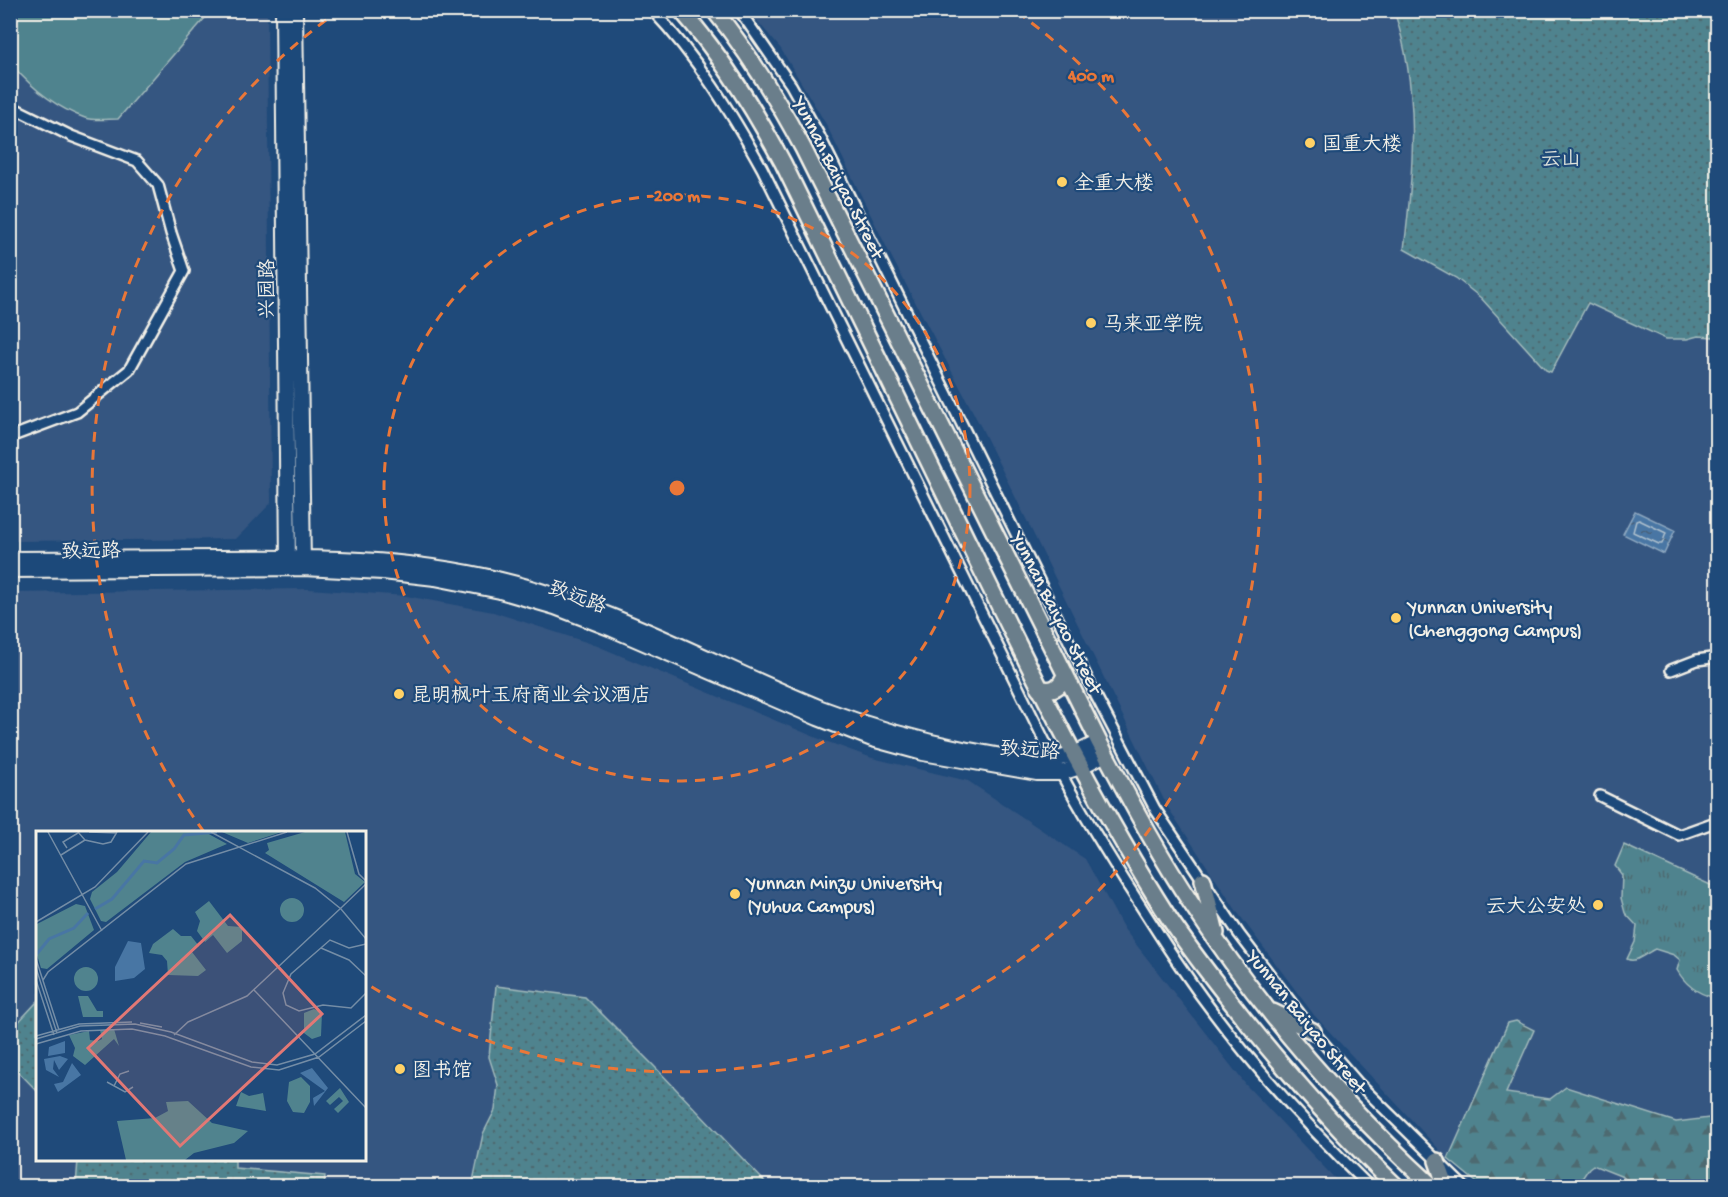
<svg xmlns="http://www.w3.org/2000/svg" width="1728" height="1197" font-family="'Gochi Hand','LXGW WenKai TC',sans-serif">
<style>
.built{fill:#365681;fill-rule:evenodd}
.grass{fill:url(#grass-tufts);stroke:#a2babb;stroke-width:1.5}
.forest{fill:url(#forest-firs);stroke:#a2babb;stroke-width:1.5}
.park{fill:url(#park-dots);stroke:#a2babb;stroke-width:1.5}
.pitch{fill:#50838e;stroke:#a2babb;stroke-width:1.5}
.water{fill:url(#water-ripples);stroke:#8da7bf;stroke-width:1.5}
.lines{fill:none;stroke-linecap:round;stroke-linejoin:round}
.shore{stroke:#afc0cd;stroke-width:1.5}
.minor-casing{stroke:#f4f1e8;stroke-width:14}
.secondary-casing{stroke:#f4f1e8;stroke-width:18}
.primary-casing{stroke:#f4f1e8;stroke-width:20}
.minor{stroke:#1f4a7a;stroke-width:9}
.secondary{stroke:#1f4a7a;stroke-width:14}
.primary{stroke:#6b7e8b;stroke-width:15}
.ring{fill:none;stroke:#ea7738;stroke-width:3;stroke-dasharray:10 8}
.poi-dot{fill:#ffd166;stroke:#1f4a7a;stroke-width:2}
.labels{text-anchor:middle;stroke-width:4.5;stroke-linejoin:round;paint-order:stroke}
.poi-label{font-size:20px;fill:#f4f1e8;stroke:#1f4a7a;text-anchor:start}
.park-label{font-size:20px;fill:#dbe0da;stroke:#1f4a7a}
.street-label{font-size:20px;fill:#f4f1e8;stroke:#1f4a7a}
.inset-river{fill:none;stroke:#4876a4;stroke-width:3}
.inset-road{fill:none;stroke:#748da6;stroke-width:1.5}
.view{fill:#e27875;fill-opacity:0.15;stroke:#e27875;stroke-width:3}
.inset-edge{fill:none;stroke:#f4f1e8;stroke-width:3}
.centre{fill:#ea7738;stroke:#1f4a7a;stroke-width:3}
.ring-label{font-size:18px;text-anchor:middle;font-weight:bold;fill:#ea7738;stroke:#1f4a7a;stroke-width:4.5;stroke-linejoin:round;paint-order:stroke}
</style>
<defs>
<pattern id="grass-tufts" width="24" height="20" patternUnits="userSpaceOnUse" patternTransform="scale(1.5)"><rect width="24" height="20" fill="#50838e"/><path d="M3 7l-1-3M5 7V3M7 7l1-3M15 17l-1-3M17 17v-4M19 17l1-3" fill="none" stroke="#4d6b71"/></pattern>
<pattern id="forest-firs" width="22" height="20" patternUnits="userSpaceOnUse" patternTransform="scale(1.5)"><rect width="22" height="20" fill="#50838e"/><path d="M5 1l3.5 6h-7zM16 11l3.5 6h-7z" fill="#4d6b71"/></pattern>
<pattern id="park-dots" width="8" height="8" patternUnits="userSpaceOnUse" patternTransform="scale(1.5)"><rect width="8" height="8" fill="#50838e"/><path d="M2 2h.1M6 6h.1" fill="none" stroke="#4d6b71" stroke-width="1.8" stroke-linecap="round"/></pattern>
<pattern id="water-ripples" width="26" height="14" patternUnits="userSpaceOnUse" patternTransform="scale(1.5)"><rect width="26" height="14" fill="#4876a4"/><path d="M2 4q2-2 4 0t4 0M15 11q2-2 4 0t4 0" fill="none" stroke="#485f75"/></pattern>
</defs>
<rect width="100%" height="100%" fill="#1f4a7a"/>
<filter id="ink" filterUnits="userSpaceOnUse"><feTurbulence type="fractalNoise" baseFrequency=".0167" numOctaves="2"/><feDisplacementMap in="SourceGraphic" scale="12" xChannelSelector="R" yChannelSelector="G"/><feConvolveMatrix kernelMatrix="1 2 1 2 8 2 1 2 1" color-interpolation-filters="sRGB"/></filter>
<g filter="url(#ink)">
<!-- built -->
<path class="built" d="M10,11h257l4,492 -35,36 -225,2z
M749,11h968v1175h-236l-33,-27 -134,-144 -76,-102 -71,-107 -185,-377 -93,-177 -63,-128 -45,-75z
M309,589l97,7 87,16 102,33 222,93 55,20 96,23 117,78 39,70 122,156 96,101h-1331l-1,-593zM38,832h326v328h-326z"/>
<!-- grass -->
<path class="grass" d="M1624,845l93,43v99l-5,10c-16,-4 -27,-13 -35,-27l3,-10 -6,-5 -19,-6c-9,4 -19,15 -28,10l8,-17 2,-16 -12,-13 -4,-15 1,-23 -7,-9z"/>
<!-- forest -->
<path class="forest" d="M1516,1021l18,9 -28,63 44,6 16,-12 110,35 41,-5v69h-85l-9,-9 -30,-12 -4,3 -12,18h-96l-33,-27 60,-136z"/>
<!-- park -->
<path class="park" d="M1394,11h323v329l-3,-3 -16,-1 -11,3h-21l-78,-36 -37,69 -5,-2 -65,-72 -25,-20 -52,-29c10,-79 16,-162 -10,-238z
M496,986l89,11 68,68 114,119 -3,2h-292l11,-52 12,-24 3,-25 -9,-28z
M37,1002v89l-27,-28 1,-33z
M78,1160h157v8l90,8 -1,10h-248z"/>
<!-- pitch -->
<path class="pitch" d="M10,11l1,-1 200,1 -93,108c-10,0 -24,2 -33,-1 -28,-10 -54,-31 -73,-53z"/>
<!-- water -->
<path class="water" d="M1635,511l40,19 -11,24 -41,-20z"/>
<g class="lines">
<!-- shore -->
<path class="shore" d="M1639,520l27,13 -4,11h-3l-26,-12 3,-11z"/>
<defs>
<path id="minor" d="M652,10c45,47 79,102 110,158l292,592c22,43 48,85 74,126 17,26 34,54 52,80 54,80 120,153 189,220
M739,10l52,75 29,52 277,561 58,111 84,125 74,97 45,52 105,103
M10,106l61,30 66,25 21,24 13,48 13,38 -55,99 -52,42 -67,25
M1671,670l26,-10 21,-3
M1600,796l79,39 39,-14"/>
<path id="secondary" d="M283,10l5,556
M295,10l8,555
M10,559c70,0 140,-1 210,-1 94,-1 188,-1 281,22 112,27 214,85 320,128 47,18 97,32 147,42 25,4 64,14 89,9 16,-3 28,-10 42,-17
M10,570l293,-2 80,4 52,6 65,13 55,16 57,22 206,89 54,21 51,14 114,20h24l19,-6 25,-13"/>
<path id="primary" d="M681,10c41,46 73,99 102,153 62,126 123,253 185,379 62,127 123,254 199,373 24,37 52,72 79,106 47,58 96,114 150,165
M714,10c35,43 63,89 89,138l296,594c29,54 58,110 92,161 68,104 149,199 241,283
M1039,688c13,4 21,0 26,-13
M1203,880l13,53
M1273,1012l40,19
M1437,1161l9,25"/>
</defs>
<!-- minor casing -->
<use href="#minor" class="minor-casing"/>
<!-- secondary casing -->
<use href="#secondary" class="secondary-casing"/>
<!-- primary casing -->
<use href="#primary" class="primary-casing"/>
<!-- minor -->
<use href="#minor" class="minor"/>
<!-- secondary -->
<use href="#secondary" class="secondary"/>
<!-- primary -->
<use href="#primary" class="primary"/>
</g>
</g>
<!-- distance rings -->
<g class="ring">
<circle cx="677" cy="488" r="293"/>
<path d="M204 832A585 585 0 0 1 337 12M1017 12A585 585 0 0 1 367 984"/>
</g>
<!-- markers -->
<g class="poi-dot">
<circle cx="1310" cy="143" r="6"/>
<circle cx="1062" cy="182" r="6"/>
<circle cx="1091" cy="323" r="6"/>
<circle cx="1396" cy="618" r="6"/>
<circle cx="399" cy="694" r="6"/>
<circle cx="735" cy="894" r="6"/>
<circle cx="1598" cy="905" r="6"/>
<circle cx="400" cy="1069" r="6"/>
</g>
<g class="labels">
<!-- poi labels -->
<g class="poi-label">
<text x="1322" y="150">国重大楼</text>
<text x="1074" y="189">全重大楼</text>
<text x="1103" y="330">马来亚学院</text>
<text x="1408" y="613">Yunnan University<tspan x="1408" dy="23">(Chenggong Campus)</tspan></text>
<text x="411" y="701">昆明枫叶玉府商业会议酒店</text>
<text x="747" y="889">Yunnan Minzu University<tspan x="747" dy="23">(Yuhua Campus)</tspan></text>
<text x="1586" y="912" text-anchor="end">云大公安处</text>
<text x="412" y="1076">图书馆</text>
</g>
<!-- park labels -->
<g class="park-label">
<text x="1561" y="165">云山</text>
</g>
<!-- street labels -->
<g class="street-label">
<text transform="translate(840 177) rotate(63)" y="7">Yunnan Baiyao Street</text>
<text transform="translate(266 289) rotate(-90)" y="7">兴园路</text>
<text transform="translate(91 550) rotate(-1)" y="7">致远路</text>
<text transform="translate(578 596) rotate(20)" y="7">致远路</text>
<text transform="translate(1058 612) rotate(63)" y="7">Yunnan Baiyao Street</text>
<text transform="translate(1030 749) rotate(4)" y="7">致远路</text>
<text transform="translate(1308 1021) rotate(51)" y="7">Yunnan Baiyao Street</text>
</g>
</g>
<!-- overview -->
<g transform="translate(36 831)">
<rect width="330" height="330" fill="#1f4a7a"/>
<path d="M269,1h40l10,42 10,8 -21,20 -79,-49 4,-3 -2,-7z" fill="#50838e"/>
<path d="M78,198l5,17 -5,-7 -29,26 -12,-9 2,-8 -6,-13 20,-4 1,9 8,1 4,-2 -2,-9z" fill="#50838e"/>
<path d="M115,1h54l22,12 -42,18 -79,60 -5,-1 -11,-22 2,-7 25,-20zM186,1h60l-34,11zM173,70l19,25 14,1v14l-15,12 -14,-18 -8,7 -8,-11 3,-10 -5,-9zM40,73l9,2 9,24 -47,39 -6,-1 -5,-16 1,-28zM137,98l8,7h10l8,10 -7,6 14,18 -8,6 -30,-1 -1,-14 -5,-6 -13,-2 4,-9zM205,261l8,4 14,-3 3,18 -30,-5zM152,270l24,22 36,8 -14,12 -40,10 -9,7h-59l-9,-39 38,-3 13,-7 -2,-9z" fill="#50838e"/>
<path d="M244 79a12 12 0 1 1 24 0a12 12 0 1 1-24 0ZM38 148a12 12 0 1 1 24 0a12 12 0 1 1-24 0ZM42,165h10l9,15h6v6h-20zM278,178l8,4 -1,23 -9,3 -8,-6v-20zM265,246l9,9v16l-6,11 -11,-1 -6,-11 2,-19zM304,257l9,14 -11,11 -4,-4 9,-8 -4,-4 -9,8 -4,-4z" fill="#50838e"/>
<path d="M92,110l13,2 4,26 -11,9 -19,3v-14zM29,210v12l-17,3 1,-9zM24,225l8,3 -9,11 -5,-10 -1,9 6,8 -13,-7 -2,-11zM36,232l9,12 -23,17 -4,-8 9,-2zM276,237l16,20 -14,18 -1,-8 12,-7 -25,-18z" fill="#4876a4"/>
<path class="inset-river" d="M59,78l17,-10 32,-38 13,2 17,-14 10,-14 33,-3M0,124l13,-16 25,-11 14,-15"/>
<path class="inset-road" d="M12,1l54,99M42,1l7,8 18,4 8,-2 6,-10M53,1l28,1M175,1l104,56 26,21 25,30M311,1l12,42 7,7M31,17l-4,-6 15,-9M25,24l24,-15M306,76l24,-23M0,91l59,-35 53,-55M330,113l-17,4 -19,-8 -39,34 -8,19 3,12 13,6 24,-6 28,3 15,-15M285,117l28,12 17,16M0,128l23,71M0,137l21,65M0,149l18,55M7,149l5,-8 138,-108 101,-32M218,159l112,118M104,192l22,4M138,204l14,-13 59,-26 95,-89M0,205l43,-12 53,-2M0,208l44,-13 55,-2 36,8 81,30 25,3 38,-11 51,-39M0,213l45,-13 51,-2 33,7 86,31 28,3 40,-13 47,-36M71,251l18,10 8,-5M78,255l6,-12 9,-3"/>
<path class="view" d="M194,84l92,99 -142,132 -92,-98z"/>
<rect width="330" height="330" class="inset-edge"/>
</g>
<circle cx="677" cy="488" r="9" class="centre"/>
<g class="ring-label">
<text x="1091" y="81">400 m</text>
<text x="677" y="201">200 m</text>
</g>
<!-- margin -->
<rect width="1728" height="1197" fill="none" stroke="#1f4a7a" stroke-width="36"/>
<rect x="18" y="18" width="1692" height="1161" fill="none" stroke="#f4f1e8" stroke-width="2" filter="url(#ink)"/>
</svg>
